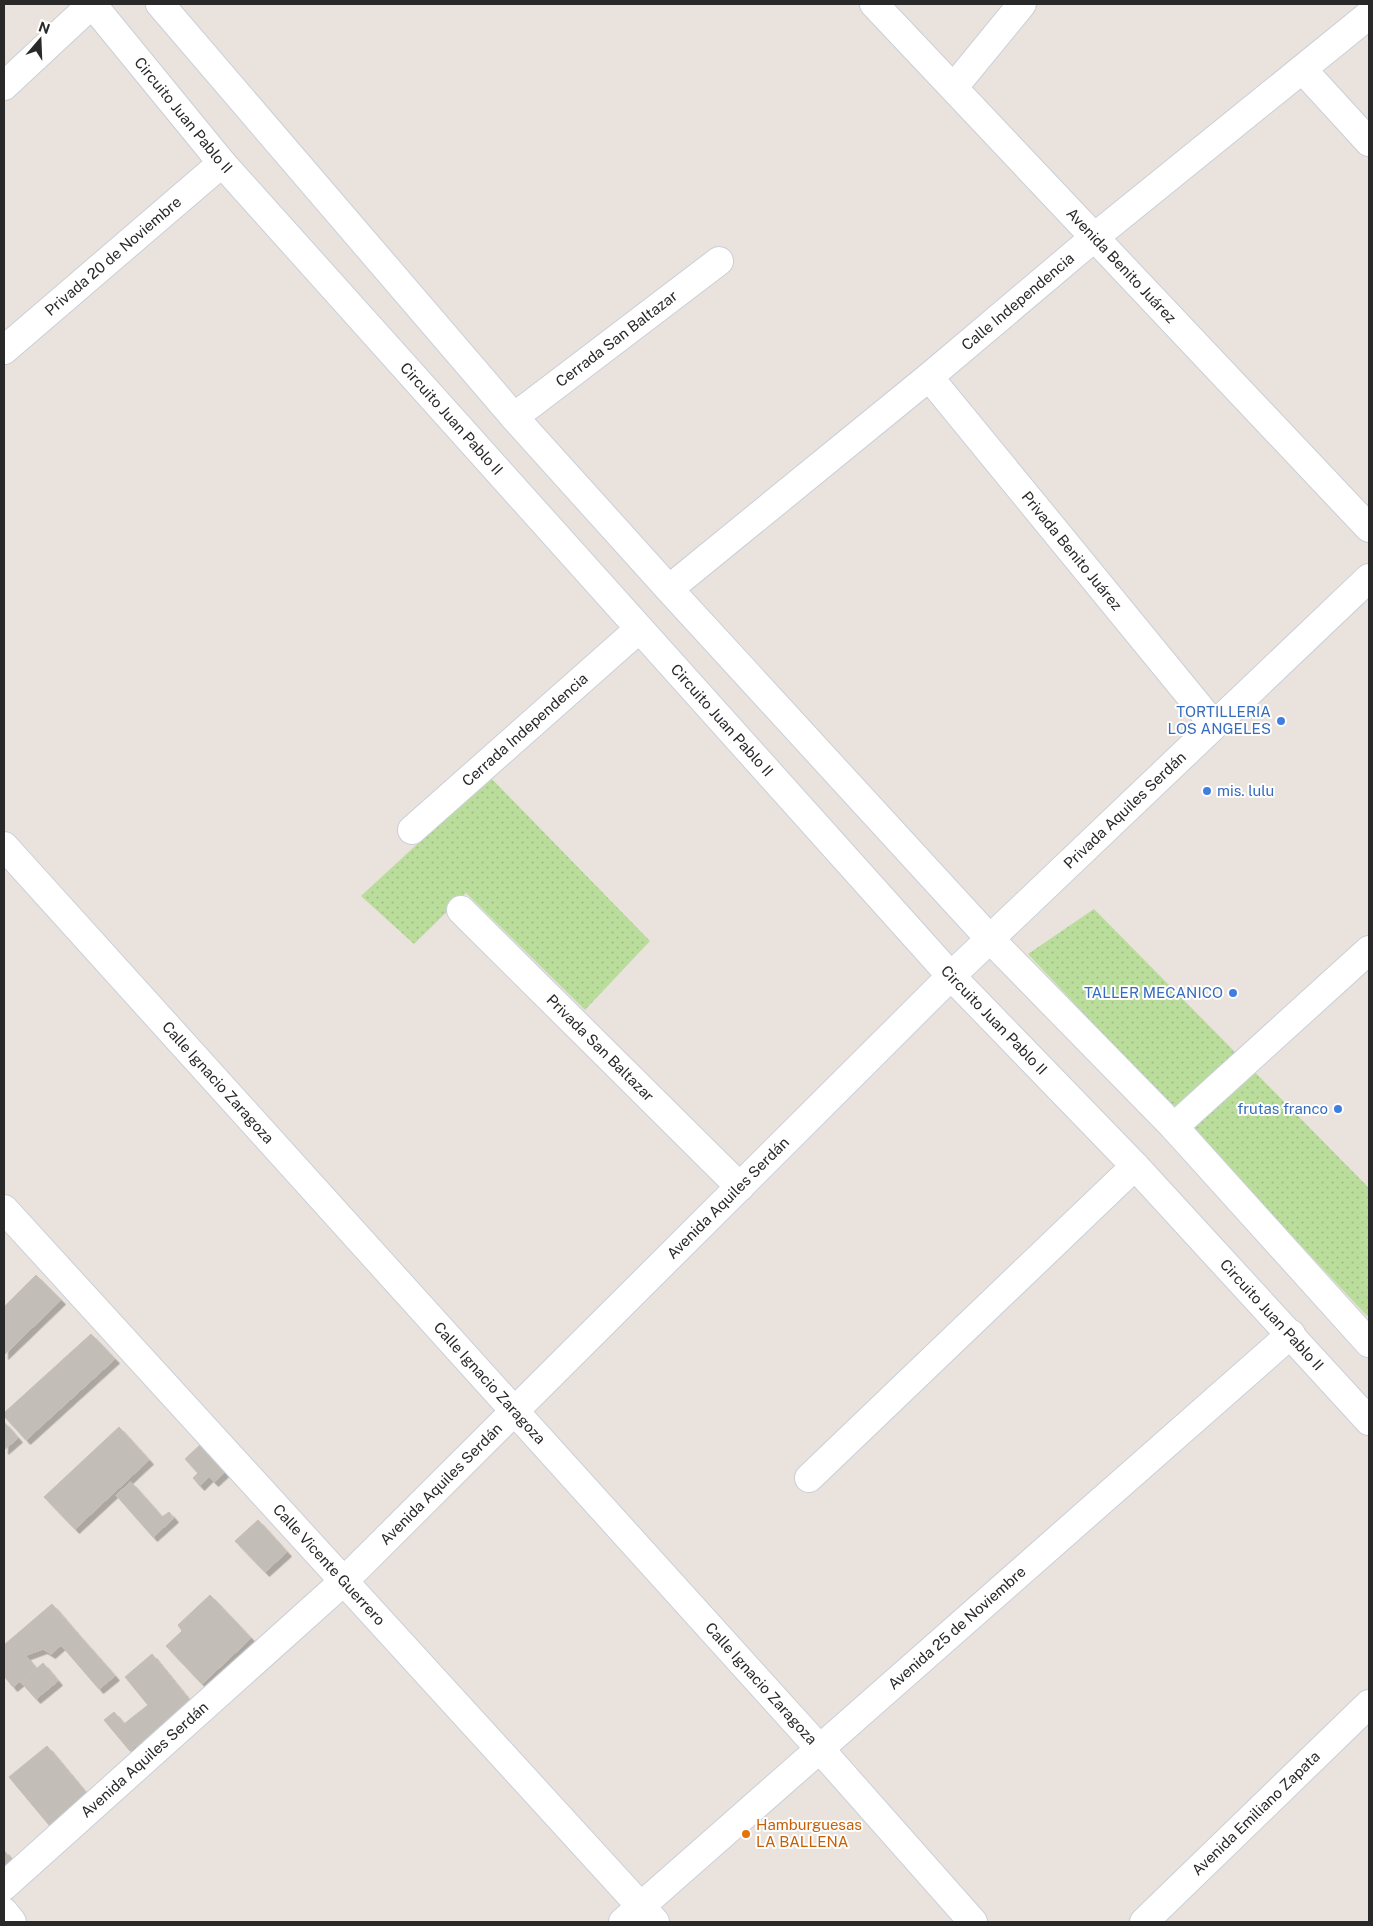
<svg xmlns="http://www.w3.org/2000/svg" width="1373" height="1926" font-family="'Public Sans',sans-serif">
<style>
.green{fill:url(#green-dots)}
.building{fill:#c3bdb7;stroke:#c5beb6;filter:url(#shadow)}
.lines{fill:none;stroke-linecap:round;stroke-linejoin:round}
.minor-casing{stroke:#cacfda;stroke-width:30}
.secondary-casing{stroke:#cacfda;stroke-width:30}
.minor{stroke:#fff;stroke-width:28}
.secondary{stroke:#fff;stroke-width:28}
.shop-dot{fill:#3f7fe0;stroke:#fff;stroke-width:2}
.food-dot{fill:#e8710a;stroke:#fff;stroke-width:2}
.labels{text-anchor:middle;stroke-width:4;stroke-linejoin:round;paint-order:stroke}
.street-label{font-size:15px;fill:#292929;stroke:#fff}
.shop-label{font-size:15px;fill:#366cbe;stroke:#fff;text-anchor:end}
.food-label{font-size:15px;fill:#c56008;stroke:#fff;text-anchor:start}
</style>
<defs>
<pattern id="green-dots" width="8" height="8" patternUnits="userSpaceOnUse" patternTransform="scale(1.25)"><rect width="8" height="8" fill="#badd9c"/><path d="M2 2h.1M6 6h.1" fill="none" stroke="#a0be86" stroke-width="1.8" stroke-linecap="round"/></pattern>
<filter id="shadow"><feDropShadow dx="4.5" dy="4.5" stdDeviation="0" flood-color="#0004"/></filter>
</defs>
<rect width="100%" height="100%" fill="#eae2dc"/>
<!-- green -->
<path class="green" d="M490,777l160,164 -65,69 -119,-117 -52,51 -53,-48z
M1094,909l275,279v126l-2,2 -339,-362z"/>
<!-- building -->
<path class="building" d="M36,1275l25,25 -57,55v-48z
M91,1334l24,25 -89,81 -22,-24v-3z
M4,1422l14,16 -14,12z
M119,1427l30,33 -74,69 -31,-32z
M202,1443l25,27 -13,12 -5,-5 -9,9 -7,-8 5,-5 -13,-14z
M131,1482l31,35 7,-5 5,6 -21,19 -37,-42z
M258,1520l29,32 -22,20 -30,-31z
M210,1595l41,43 -49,46 -36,-38 16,-15 -4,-6z
M52,1604l24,28 -25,22 -8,-5 -19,7 -13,-17z
M76,1632l39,44 -16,13 -38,-44z
M11,1639l25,29 -23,19 -9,-11v-31z
M152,1654l38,47 -60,50 -26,-31 10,-8 10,12 24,-19 -23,-28z
M43,1663l15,18 -22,18 -15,-17z
M47,1746l39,47 -37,32 -40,-48z
M4,1850l7,10 -7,6z"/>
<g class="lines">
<defs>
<g id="minor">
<path id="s1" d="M874,4l495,524"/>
<path d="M1303,70l66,72"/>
<path d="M4,86l88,-82"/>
<path d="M954,87l68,-83"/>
<path id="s2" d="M4,350l218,-187"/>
<path id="s3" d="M929,377l285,348"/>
<path id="s4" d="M514,417l205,-156"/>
<path id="s5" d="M669,589l260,-212 167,-141 273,-221"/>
<path id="s6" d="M412,830l227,-201"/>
<path id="s7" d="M4,846l815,902 154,174"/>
<path id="s8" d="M461,910l279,277"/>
<path d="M1174,1127l195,-177"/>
<path id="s9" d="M4,1209l651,713"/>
<path d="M809,1478l326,-312"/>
<path id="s10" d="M4,1886l340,-305 607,-605 418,-398"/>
<path d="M4,1912l8,10"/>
<path id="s11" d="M623,1922l668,-588"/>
<path id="s12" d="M1144,1922l225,-218"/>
</g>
<g id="secondary">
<path id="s13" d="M92,4l130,159 729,813 184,190 234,255"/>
<path d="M160,4l354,413 155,172 321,350 184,188 195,216"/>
</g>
</defs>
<!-- minor casing -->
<use href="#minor" class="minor-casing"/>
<!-- secondary casing -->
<use href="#secondary" class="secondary-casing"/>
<!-- minor -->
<use href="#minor" class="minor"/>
<!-- secondary -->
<use href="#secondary" class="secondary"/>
</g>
<!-- markers -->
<g class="shop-dot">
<circle cx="1281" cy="721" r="5"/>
<circle cx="1207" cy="791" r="5"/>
<circle cx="1233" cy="993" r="5"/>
<circle cx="1338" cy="1109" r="5"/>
</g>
<circle class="food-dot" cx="746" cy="1834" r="5"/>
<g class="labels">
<!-- street labels -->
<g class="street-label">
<text dy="5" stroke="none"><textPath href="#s13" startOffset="144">Circuito Juan Pablo II</textPath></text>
<text dy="5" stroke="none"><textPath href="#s2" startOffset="144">Privada 20 de Noviembre</textPath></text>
<text dy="5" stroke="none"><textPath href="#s1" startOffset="360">Avenida Benito Juárez</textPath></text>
<text dy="5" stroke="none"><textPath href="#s5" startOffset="452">Calle Independencia</textPath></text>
<text dy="5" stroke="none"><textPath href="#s4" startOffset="129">Cerrada San Baltazar</textPath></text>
<text dy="5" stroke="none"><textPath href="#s13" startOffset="549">Circuito Juan Pablo II</textPath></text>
<text dy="5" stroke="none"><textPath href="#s3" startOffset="225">Privada Benito Juárez</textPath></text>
<text dy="5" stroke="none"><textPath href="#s13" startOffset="954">Circuito Juan Pablo II</textPath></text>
<text dy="5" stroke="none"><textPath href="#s6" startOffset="151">Cerrada Independencia</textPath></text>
<text dy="5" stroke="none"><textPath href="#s10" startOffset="1554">Privada Aquiles Serdán</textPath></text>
<text dy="5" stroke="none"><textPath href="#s13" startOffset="1359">Circuito Juan Pablo II</textPath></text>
<text dy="5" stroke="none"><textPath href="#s8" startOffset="196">Privada San Baltazar</textPath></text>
<text dy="5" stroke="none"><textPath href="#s7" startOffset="319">Calle Ignacio Zaragoza</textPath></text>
<text dy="5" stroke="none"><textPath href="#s10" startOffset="999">Avenida Aquiles Serdán</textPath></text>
<text dy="5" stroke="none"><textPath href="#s13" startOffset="1764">Circuito Juan Pablo II</textPath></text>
<text dy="5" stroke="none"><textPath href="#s7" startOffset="724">Calle Ignacio Zaragoza</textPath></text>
<text dy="5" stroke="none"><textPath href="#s10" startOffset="594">Avenida Aquiles Serdán</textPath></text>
<text dy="5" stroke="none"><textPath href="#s9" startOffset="482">Calle Vicente Guerrero</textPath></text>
<text dy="5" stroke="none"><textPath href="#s11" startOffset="445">Avenida 25 de Noviembre</textPath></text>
<text dy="5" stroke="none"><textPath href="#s7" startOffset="1129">Calle Ignacio Zaragoza</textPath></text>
<text dy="5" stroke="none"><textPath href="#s10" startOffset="189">Avenida Aquiles Serdán</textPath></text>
<text dy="5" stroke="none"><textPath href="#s12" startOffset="156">Avenida Emiliano Zapata</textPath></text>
</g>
<!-- shop labels -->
<g class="shop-label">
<text x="1271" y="717">TORTILLERIA<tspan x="1271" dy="17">LOS ANGELES</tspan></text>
<text x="1217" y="796" text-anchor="start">mis. lulu</text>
<text x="1223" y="998">TALLER MECANICO</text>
<text x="1328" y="1114">frutas franco</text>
</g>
<!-- food labels -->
<g class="food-label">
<text x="756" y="1830">Hamburguesas<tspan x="756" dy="17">LA BALLENA</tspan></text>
</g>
</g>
<!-- border -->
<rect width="1373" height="1926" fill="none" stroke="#292929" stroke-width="10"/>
<!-- north arrow -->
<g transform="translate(40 40) rotate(19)" stroke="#ffffff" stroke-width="4" paint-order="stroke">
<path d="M0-4L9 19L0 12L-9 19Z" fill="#292929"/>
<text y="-8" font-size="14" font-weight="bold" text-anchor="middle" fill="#292929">N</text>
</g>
</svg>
